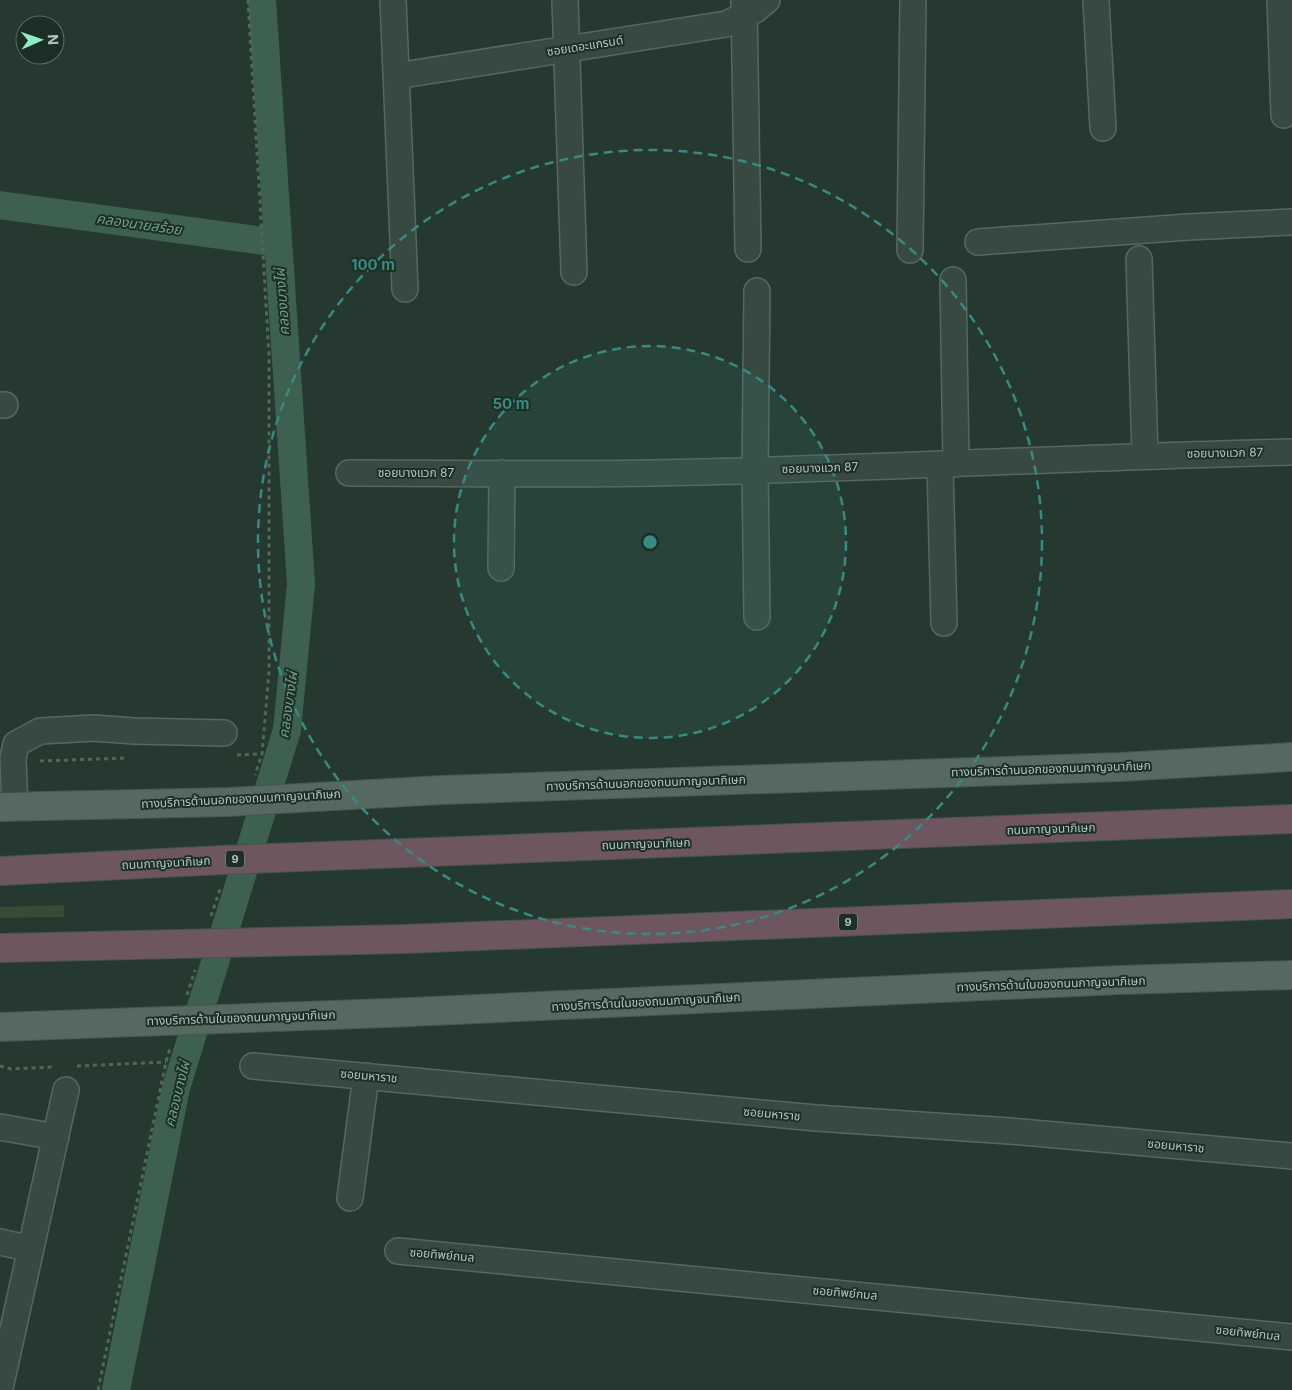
<svg xmlns="http://www.w3.org/2000/svg" width="1292" height="1390" font-family="Inter,'Noto Sans Thai',sans-serif">
<style>
.green{fill:#384a34}
.lines{fill:none;stroke-linecap:round;stroke-linejoin:round}
.canal{stroke:#3d6050;stroke-width:28}
.minor-casing{stroke:#566760;stroke-width:28}
.major-casing{stroke:#44554e;stroke-width:30}
.highway-casing{stroke:#43544d;stroke-width:30}
.path{stroke:#546757;stroke-width:3;stroke-dasharray:4 4;stroke-linecap:butt}
.minor{stroke:#384942;stroke-width:25}
.major{stroke:#566961;stroke-width:28}
.highway{stroke:#6e5660;stroke-width:28}
.ring{fill:none;stroke:#388a82;stroke-width:2.5;stroke-dasharray:9 6}
.labels{text-anchor:middle;stroke-width:4;stroke-linejoin:round;paint-order:stroke}
.shield{fill:#1d2e27;stroke:#869891;stroke-width:1}
.shield-label{font-size:11px;font-weight:bold;fill:#b3c5be}
.street-label{font-size:12px;fill:#b3c5be;stroke:#1d2e27}
.water-label{font-size:14px;font-style:italic;fill:#70a08b;stroke:#1d2e27}
.centre{fill:#388a82;stroke:#1d2e27;stroke-width:2.5}
.ring-label{font-size:15px;text-anchor:middle;font-weight:bold;fill:#388a82;stroke:#1d2e27;stroke-width:4;stroke-linejoin:round;paint-order:stroke}
</style>
<rect width="100%" height="100%" fill="#253930"/>
<!-- green -->
<path class="green" d="M64,905v12l-64,1v-11z"/>
<g class="lines">
<!-- canal -->
<path class="canal" d="M0,205l278,38
M116,1390l60,-302 111,-358 14,-146 -39,-584"/>
<defs>
<path id="minor" d="M393,0l12,289
M565,0l9,272
M1096,0l7,128
M1280,0l4,115
M744,2l4,247
M396,76l330,-52 29,-14 12,-10
M978,242l210,-15 104,-5
M910,250l3,-250
M1139,259l6,196
M953,280l3,184
M0,405h5
M940,465l4,158
M349,473c101,0 202,2 303,0 214,-4 427,-16 640,-21
M501,568l1,-95
M757,617l-2,-147 2,-179
M15,807l-2,-49 3,-14 24,-13 54,-3 40,3 90,2
M253,1066l563,52 194,13 282,25
M0,1127l56,10
M350,1198l16,-122
M0,1242l31,7
M398,1251l894,86
M0,1388l66,-298"/>
<path id="major" d="M0,807l228,-5 214,-12 679,-23 171,-10
M0,1027l388,-14 731,-33 173,-5"/>
<path id="highway" d="M0,871l223,-11 1069,-41
M0,948l405,-9 887,-35"/>
</defs>
<!-- minor casing -->
<use href="#minor" class="minor-casing"/>
<!-- major casing -->
<use href="#major" class="major-casing"/>
<!-- highway casing -->
<use href="#highway" class="highway-casing"/>
<!-- path -->
<path class="path" d="M248,0l21,356v315l-7,83 -7,21
M237,755l25,-1
M40,761l86,-3
M211,916l10,-30
M187,995l8,-25
M0,1066l11,3 42,-2
M77,1066l89,-4
M98,1390l68,-328 4,-14"/>
<!-- minor -->
<use href="#minor" class="minor"/>
<!-- major -->
<use href="#major" class="major"/>
<!-- highway -->
<use href="#highway" class="highway"/>
</g>
<!-- distance rings -->
<circle cx="650" cy="542" r="196" fill="#388a82" fill-opacity=".12"/>
<g class="ring">
<circle cx="650" cy="542" r="196"/>
<circle cx="650" cy="542" r="392"/>
</g>
<g class="labels">
<!-- shield labels -->
<g class="shield">
<rect x="226" y="850.5" width="18" height="17" rx="4"/>
<rect x="839" y="913.5" width="18" height="17" rx="4"/>
</g>
<g class="shield-label">
<text x="235" y="863">9</text>
<text x="848" y="926">9</text>
</g>
<!-- street labels -->
<g class="street-label">
<text transform="translate(585 46) rotate(-9)" y="4">ซอยเดอะแกรนด์</text>
<text transform="translate(1225 453) rotate(-1)" y="4">ซอยบางแวก 87</text>
<text transform="translate(820 468) rotate(-2)" y="4">ซอยบางแวก 87</text>
<text x="416" y="477">ซอยบางแวก 87</text>
<text transform="translate(1051 769) rotate(-2)" y="4">ทางบริการด้านนอกของถนนกาญจนาภิเษก</text>
<text transform="translate(646 783) rotate(-2)" y="4">ทางบริการด้านนอกของถนนกาญจนาภิเษก</text>
<text transform="translate(241 799) rotate(-3)" y="4">ทางบริการด้านนอกของถนนกาญจนาภิเษก</text>
<text transform="translate(1051 829) rotate(-2)" y="4">ถนนกาญจนาภิเษก</text>
<text transform="translate(646 844) rotate(-2)" y="4">ถนนกาญจนาภิเษก</text>
<text transform="translate(166 863) rotate(-3)" y="4">ถนนกาญจนาภิเษก</text>
<text transform="translate(1051 984) rotate(-2)" y="4">ทางบริการด้านในของถนนกาญจนาภิเษก</text>
<text transform="translate(646 1002) rotate(-3)" y="4">ทางบริการด้านในของถนนกาญจนาภิเษก</text>
<text transform="translate(241 1018) rotate(-2)" y="4">ทางบริการด้านในของถนนกาญจนาภิเษก</text>
<text transform="translate(369 1076) rotate(5)" y="4">ซอยมหาราช</text>
<text transform="translate(772 1114) rotate(5)" y="4">ซอยมหาราช</text>
<text transform="translate(1176 1146) rotate(5)" y="4">ซอยมหาราช</text>
<text transform="translate(442 1255) rotate(5)" y="4">ซอยทิพย์กมล</text>
<text transform="translate(845 1293) rotate(5)" y="4">ซอยทิพย์กมล</text>
<text transform="translate(1248 1333) rotate(6)" y="4">ซอยทิพย์กมล</text>
</g>
<!-- water labels -->
<g class="water-label">
<text transform="translate(139 224) rotate(8)" y="5">คลองนายสร้อย</text>
<text transform="translate(282 302) rotate(-94)" y="5">คลองบางไผ่</text>
<text transform="translate(288 705) rotate(-82)" y="5">คลองบางไผ่</text>
<text transform="translate(177 1094) rotate(-76)" y="5">คลองบางไผ่</text>
</g>
</g>
<circle cx="650" cy="542" r="8" class="centre"/>
<g class="ring-label">
<text x="373" y="270">100 m</text>
<text x="511" y="409">50 m</text>
</g>
<!-- north arrow -->
<g transform="translate(40 40) rotate(88)"><circle r="24" fill="#1d2e27" stroke="#596a63"/>
<path d="M0-4L9 19L0 12L-9 19Z" fill="#90edc8"/>
<text y="-8" font-size="14" font-weight="bold" text-anchor="middle" fill="#b3c5be">N</text>
</g>
</svg>
